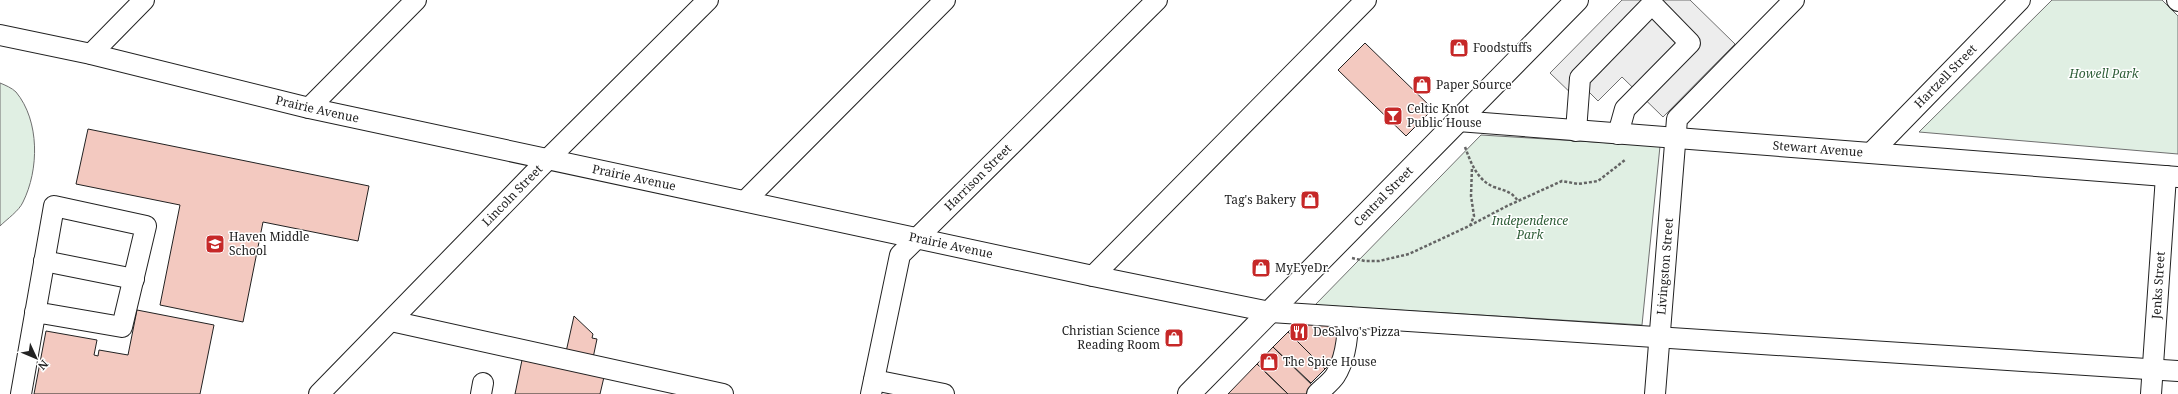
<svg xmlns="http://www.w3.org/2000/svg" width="2178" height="394" font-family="'Noto Serif',serif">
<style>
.green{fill:#e0efe3;stroke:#6f6f6f}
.parking{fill:#ededed;stroke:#6f6f6f}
.building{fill:#f3c9c0;stroke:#222}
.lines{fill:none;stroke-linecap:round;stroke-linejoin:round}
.minor-casing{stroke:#222;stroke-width:22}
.major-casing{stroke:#222;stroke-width:24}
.path{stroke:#646464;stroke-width:2.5;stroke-dasharray:3 2;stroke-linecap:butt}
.minor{stroke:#fff;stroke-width:20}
.major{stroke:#fff;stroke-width:22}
.labels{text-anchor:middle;stroke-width:3;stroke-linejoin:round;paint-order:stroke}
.poi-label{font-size:12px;fill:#222;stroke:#fff;text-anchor:start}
.park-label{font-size:12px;font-style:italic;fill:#2f5e38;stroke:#fff}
.street-label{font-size:12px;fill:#222;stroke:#fff}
</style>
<rect width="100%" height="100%" fill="#fff"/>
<!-- green -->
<path class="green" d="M2052,0h110l16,16v138l-259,-22z
M0,83c5,2 12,5 16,9 24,29 23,78 7,110 -4,9 -16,17 -23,24z
M1481,135l179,11 -18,179 -327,-20z"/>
<!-- parking -->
<path class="parking" d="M1622,0h68l45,44 -72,73 -41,-40 -24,24 -10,-10 -9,10 -29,-28z"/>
<!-- building -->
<path class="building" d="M1365,43l68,66 -27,27 -68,-66z
M88,129l281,57 -11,55 -95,-19 -20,100 -83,-17 20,-100 -104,-21z
M137,310l77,15 -14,69h-166l12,-63 51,9 -3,15 4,1 1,-6 29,5z
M574,316l19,18 -1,4 5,1 -4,19 -27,-6z
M1300,320l42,4 -1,29 -16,16 -37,-37z
M1288,332l37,37 -14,14 -38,-36z
M1273,347l43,42 -5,5h-23l-31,-30z
M522,360l82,17 -4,17h-85z
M1257,364l31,30h-60z"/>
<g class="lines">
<defs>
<g id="minor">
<path d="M2177,0l1,1"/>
<path id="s1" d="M0,35l91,19 218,54 784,168 177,36 908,59"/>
<path d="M91,54l53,-54"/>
<path d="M309,108l107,-108"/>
<path id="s2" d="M1458,121l720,56"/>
<path d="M1576,131l4,-53 72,-74 38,39 -65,66 -7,25"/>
<path id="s3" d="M1871,153l149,-153"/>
<path d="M745,201l200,-201"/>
<path d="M44,261l90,18"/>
<path d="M1093,276l273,-276"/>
<path d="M391,321l332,73"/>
<path d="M874,380l70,14"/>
<path d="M21,394l33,-188 92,20 -24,101 -87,-15"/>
<path id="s4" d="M319,394l230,-236 159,-158"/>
<path d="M481,394l2,-11"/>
<path id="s5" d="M871,394l29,-139 257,-255"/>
<path d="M1317,394c6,-6 14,-12 18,-18 11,-17 13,-40 13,-59"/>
<path id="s6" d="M1655,394l22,-275 117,-119"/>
<path id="s7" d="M2151,394l15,-218"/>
</g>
<g id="major">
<path id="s8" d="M1189,394l388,-394"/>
</g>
</defs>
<!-- minor casing -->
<use href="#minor" class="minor-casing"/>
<!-- major casing -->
<use href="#major" class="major-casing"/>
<!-- path -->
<path class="path" d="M1465,147c6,16 12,33 29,40 11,4 17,4 24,14
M1470,226l4,-10 -3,-20 1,-29
M1352,258l13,3h14l30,-7 60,-28 38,-20 55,-25 16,3 20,-3 27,-21"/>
<!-- minor -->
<use href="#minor" class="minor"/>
<!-- major -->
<use href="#major" class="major"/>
</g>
<!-- icons -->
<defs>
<symbol id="shop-square" viewBox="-11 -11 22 22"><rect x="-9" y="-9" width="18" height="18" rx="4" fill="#c62828" stroke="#fff"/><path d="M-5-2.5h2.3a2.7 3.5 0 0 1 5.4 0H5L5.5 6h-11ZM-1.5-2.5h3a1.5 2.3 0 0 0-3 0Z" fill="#fff"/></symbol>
<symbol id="bar-square" viewBox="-11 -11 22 22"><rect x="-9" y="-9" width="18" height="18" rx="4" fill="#c62828" stroke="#fff"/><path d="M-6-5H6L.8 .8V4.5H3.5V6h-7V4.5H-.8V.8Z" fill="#fff"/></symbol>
<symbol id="school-square" viewBox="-11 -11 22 22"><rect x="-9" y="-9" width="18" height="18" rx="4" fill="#c62828" stroke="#fff"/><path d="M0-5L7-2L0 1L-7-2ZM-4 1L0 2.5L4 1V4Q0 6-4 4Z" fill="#fff"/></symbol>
<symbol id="restaurant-square" viewBox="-11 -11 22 22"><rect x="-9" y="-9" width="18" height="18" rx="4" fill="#c62828" stroke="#fff"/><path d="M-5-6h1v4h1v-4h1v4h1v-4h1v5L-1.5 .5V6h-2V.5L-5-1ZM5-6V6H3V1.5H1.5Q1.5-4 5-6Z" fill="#fff"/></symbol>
</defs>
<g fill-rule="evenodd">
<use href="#shop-square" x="1448" y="37" width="22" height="22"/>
<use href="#shop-square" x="1411" y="74" width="22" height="22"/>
<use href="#bar-square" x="1382" y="105" width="22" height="22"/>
<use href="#shop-square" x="1299" y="189" width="22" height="22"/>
<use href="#school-square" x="204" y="233" width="22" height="22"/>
<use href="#shop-square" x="1250" y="257" width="22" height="22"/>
<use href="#restaurant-square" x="1288" y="321" width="22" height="22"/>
<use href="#shop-square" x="1163" y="327" width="22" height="22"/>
<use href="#shop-square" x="1258" y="351" width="22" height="22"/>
</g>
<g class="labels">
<!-- poi labels -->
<g class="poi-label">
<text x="1473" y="52">Foodstuffs</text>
<text x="1436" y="89">Paper Source</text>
<text x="1407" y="113">Celtic Knot<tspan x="1407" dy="14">Public House</tspan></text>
<text x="1296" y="204" text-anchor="end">Tag's Bakery</text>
<text x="229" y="241">Haven Middle<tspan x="229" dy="14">School</tspan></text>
<text x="1275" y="272">MyEyeDr.</text>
<text x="1160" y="335" text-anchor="end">Christian Science<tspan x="1160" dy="14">Reading Room</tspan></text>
<text x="1313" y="336">DeSalvo's Pizza</text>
<text x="1283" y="366">The Spice House</text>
</g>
<!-- park labels -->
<g class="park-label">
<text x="2104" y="78">Howell Park</text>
<text x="1530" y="225">Independence<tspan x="1530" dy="14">Park</tspan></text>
</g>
<!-- street labels -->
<g class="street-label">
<text dy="4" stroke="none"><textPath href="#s3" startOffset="107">Hartzell Street</textPath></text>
<text dy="4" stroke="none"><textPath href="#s1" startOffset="326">Prairie Avenue</textPath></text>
<text dy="4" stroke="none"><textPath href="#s2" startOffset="361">Stewart Avenue</textPath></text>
<text dy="4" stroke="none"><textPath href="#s1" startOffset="650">Prairie Avenue</textPath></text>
<text dy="4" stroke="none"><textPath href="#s5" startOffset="252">Harrison Street</textPath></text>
<text dy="4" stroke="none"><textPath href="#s4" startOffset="277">Lincoln Street</textPath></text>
<text dy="4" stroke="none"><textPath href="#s8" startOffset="277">Central Street</textPath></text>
<text dy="4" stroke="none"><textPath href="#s1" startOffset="974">Prairie Avenue</textPath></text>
<text dy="4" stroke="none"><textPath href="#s6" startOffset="128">Livingston Street</textPath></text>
<text dy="4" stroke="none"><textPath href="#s7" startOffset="109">Jenks Street</textPath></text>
</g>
</g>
<!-- north arrow -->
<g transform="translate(36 358) rotate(134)" stroke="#ffffff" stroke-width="3" paint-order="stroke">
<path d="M0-3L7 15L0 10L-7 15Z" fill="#222222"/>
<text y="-6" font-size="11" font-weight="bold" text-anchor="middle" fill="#222222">N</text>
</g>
</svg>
